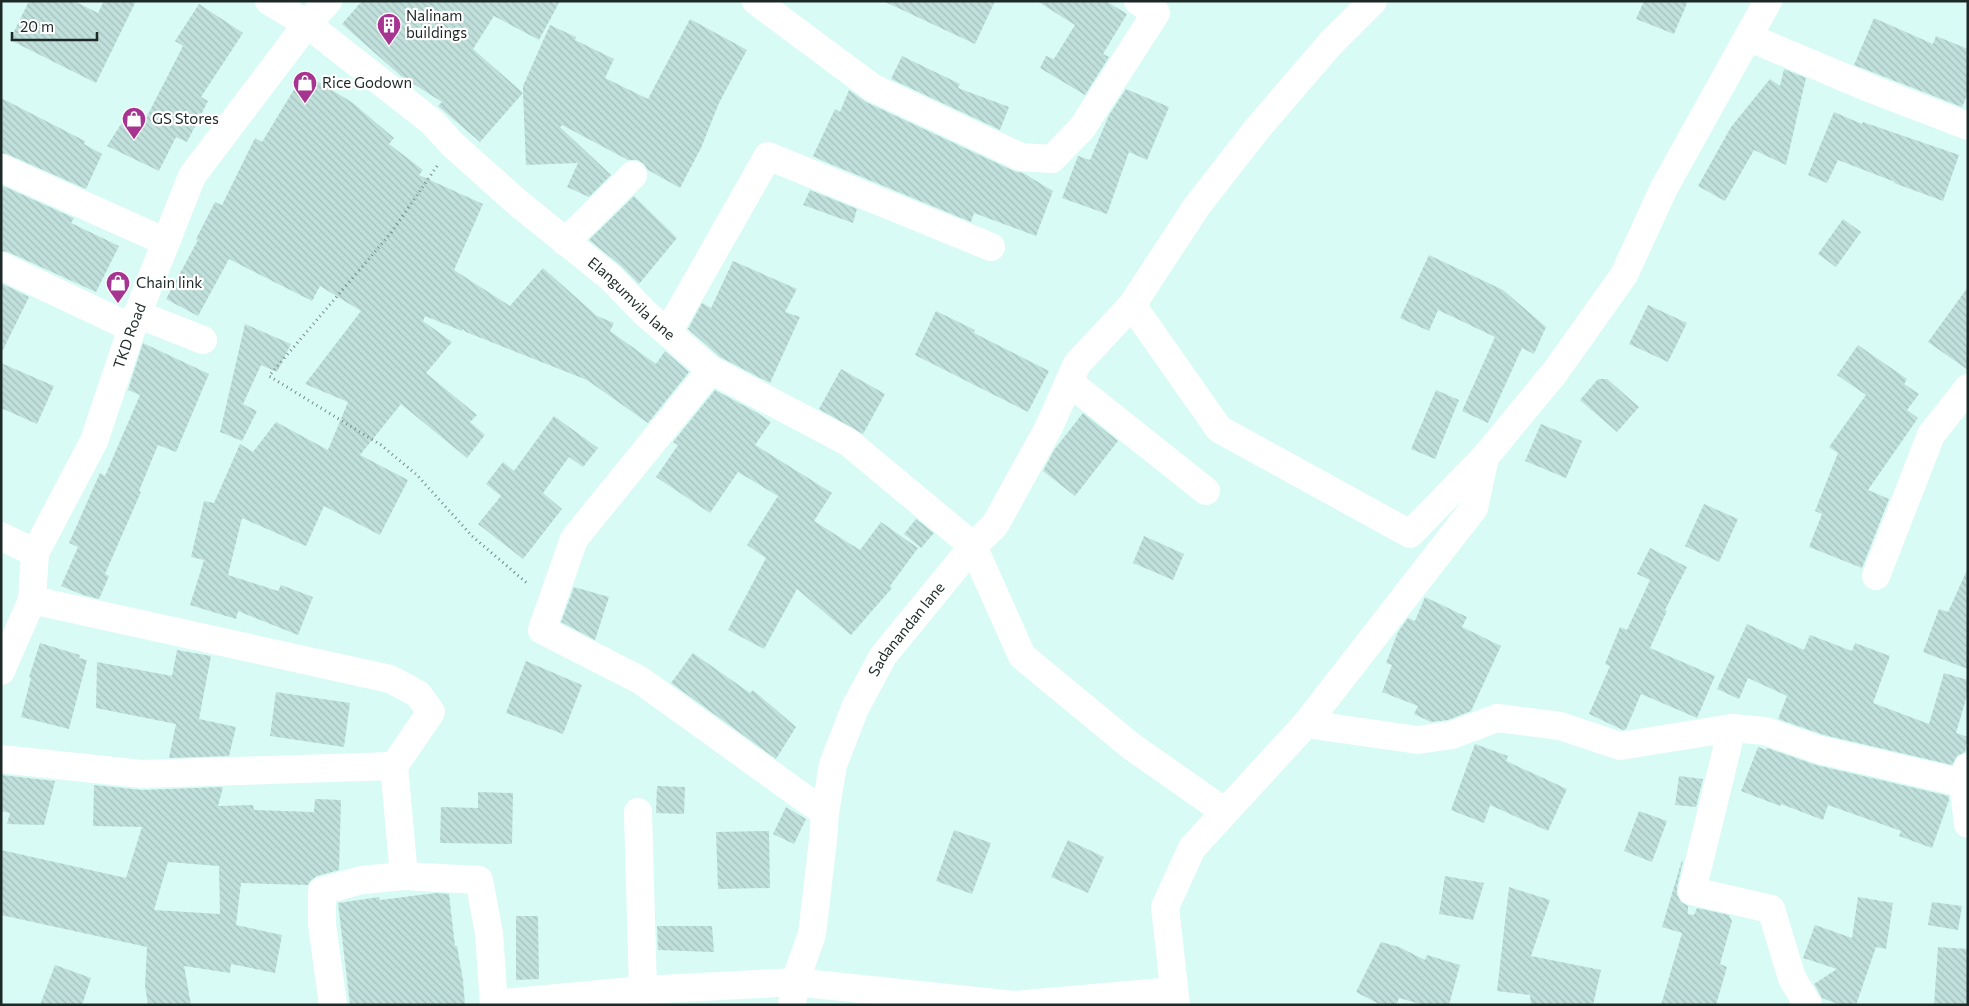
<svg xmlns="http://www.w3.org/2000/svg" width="1969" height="1006" font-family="Commissioner,sans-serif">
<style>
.building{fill:url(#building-back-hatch);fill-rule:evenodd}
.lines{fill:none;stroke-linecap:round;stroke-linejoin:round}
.path{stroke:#748a86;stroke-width:3;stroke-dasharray:1 4;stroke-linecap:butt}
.minor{stroke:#fff;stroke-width:28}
.labels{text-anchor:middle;stroke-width:4.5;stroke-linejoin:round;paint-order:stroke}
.poi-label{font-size:15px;fill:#1d2927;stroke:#fff;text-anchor:start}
.street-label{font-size:15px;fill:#1d2927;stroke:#fff}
</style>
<defs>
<pattern id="building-back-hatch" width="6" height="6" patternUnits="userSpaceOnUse" patternTransform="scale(1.25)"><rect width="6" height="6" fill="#c0e0dc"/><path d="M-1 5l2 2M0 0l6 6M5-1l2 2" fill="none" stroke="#a5c0bd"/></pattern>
</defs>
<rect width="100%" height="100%" fill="#d9fbf6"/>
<!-- building -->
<path class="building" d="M29,1h45l24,12 6,-12h32l-40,82 -86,-43z
M362,1h198l-21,39 -45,-24 -21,33 50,44v-7l27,-61 26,12 -1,3 39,19 -9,19 43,21 42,-80 57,31 -28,53 -18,45 -21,40 -32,-18 -4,-6 -6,-4h-10l-66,-35 -2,2 51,48 -22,22 -22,-10 11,-24 -52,2 -3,-72 -43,49 -42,-36 4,-4 -41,-26 -59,-52z
M883,1h112l-20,43z
M1037,1h69l21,13 -24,40 6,3 -24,38 -45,-27 6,-12 8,3 21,-34z
M1644,1h44l-14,33 -38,-15z
M199,4l44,29 -42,64 7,4 -21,41 -11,-5 -17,34 -52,-25 18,-28 17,8 41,-80 -8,-5z
M1874,18l59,26 3,-8 32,13v44l-6,14 -108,-42z
M902,56l58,28 -2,4 51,19 -9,23 -109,-51z
M1784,69l22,9 -20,87 -32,-15 -29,51 -27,-15 33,-59 39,-48 10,7z
M304,73l49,30 41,35 -5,6 34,26 -4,5 64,29 -29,66 56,36 33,-38 54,48 17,7 -4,8 46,33 9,-13 24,21 -41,51 -61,-43 -121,-48 -3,-3 -1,2 -37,-15 -2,5 29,21 -26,31 51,42 -7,7 15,13 -18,23 -66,-54 -41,51 48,25 -28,55 -56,-29 -18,40 -64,-28 -14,57 50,16 3,-6 32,12 -15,38 -60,-24 -2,8 -46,-14 14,-45 -13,-3 13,-56 10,2 26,-59 13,8 23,-30 52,28 20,-48 -43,-18 56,-73 -41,-25 -8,15 -83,-42 -31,57 -32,-17 32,-59 -2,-1 19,-37 7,3 33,-67 7,4z
M1126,89l43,18 -22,53 -18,-8 -22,62 -45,-16 16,-42 12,4 19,-45z
M849,90l17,12 148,69 9,2 30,18 -17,45 -62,-23 -3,9 -148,-61 -10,-5 22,-47 5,3z
M1,98l84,43 -1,3 18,10 -16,35 -79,-35 -6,-1z
M1834,112l28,12 1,-2 96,33 -16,46 -49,-18 1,-1 -57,-22 -11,23 -19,-8z
M1,185l73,33 -3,5 48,23 -23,46 -88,-40 -7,-1z
M810,190l47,19 -4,14 -50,-18z
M634,196l43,42 -38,46 -19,-19 -31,-25z
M1843,219l18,13 -25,35 -18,-13z
M1429,255l74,35 43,37 -12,27 -12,-6 -34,75 -26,-12 33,-74 -57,-27 -9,21 -29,-13z
M733,261l64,28 -12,23 15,5 -30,66 -50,-26 -32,-28 14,-26 9,5z
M1,283l28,14 -28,57z
M1968,287v83l-40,-28z
M1648,305l39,18 -19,39 -39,-18z
M936,311l39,19 -1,3 75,38 -21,41 -113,-57z
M245,324l46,20 -14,28 -16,-7 -18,39 14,7 -15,30 -22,-9z
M143,343l66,31 -33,78 -18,-7 -19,46 2,1 -36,82 4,2 -10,23 -16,-4 -22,-9 17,-39 -9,-4 31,-70 5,3 35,-81 -12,-5z
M1858,345l49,34 -3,5 15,10 -12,16 11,8 -50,72 21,9 -27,69 -53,-21 13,-33 -7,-3 23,-58 -9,-6 37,-52 -29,-20z
M1,363l53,23 -17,38 -36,-16z
M841,369l44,25 -22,40 -44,-25z
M1598,379h9l32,28 -22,25 -37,-32z
M715,390l41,22 15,10 -16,23 77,48 -18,28 46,29 21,-28 37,26 -28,38 2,2 -41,47 -54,-46 -33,60 -36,-19 38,-72 -19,-13 31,-49 -40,-24 -28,41 -54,-36 22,-32 -5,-3z
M1436,390l23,10 -24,59 -24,-10z
M1083,413l35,28 -43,55 -32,-25 11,-21z
M554,416l44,32 -15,19 -14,-10 -26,36 19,16 -39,50 -45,-35 23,-28 -15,-12 17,-22 11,9z
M1541,424l41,17 -16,37 -41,-17z
M1704,504l34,15 -19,43 -34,-16z
M916,519l18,14 -13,15 -17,-14z
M1144,536l40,18 -11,26 -40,-17z
M1650,548l37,19 -22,43 2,1 -17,37 65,28 -18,42 -56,-24 -15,35 -3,1 -34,-16 21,-48 -5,-2 15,-37 7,3 23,-50 -13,-6z
M1968,568v101l-45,-17 16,-43 9,3z
M574,587l35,10 -14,43 -34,-18z
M1425,597l42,20 -5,10 39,19 -30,65 -23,9 -17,2 -17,-8 4,-8 -36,-14 10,-27 -6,-2 12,-31 10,-14 7,3z
M1747,624l57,26 6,-15 42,16 3,-8 35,13 -17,47 56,21 15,-51 24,7v12l-12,41 12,4 -3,15 -8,4 -5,9 -128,-30 -46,-16 9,-23 -39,-18 -9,21 -22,-10z
M40,643l40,12 -1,3 8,2 -18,69 -48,-12 10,-39 -2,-1z
M177,650l34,6 -12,63 37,8 -7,29 -60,2 7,-34 -80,-16 1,-46 75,14z
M693,653l57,40 3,-3 43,37 -20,32 -105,-76z
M526,661l56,24 -19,49 -57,-21z
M276,692l74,11 -6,44 -74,-11z
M1475,744l33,12 -2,5 61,28 -19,42 -58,-26 -6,18 -33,-13z
M1758,747l8,3 1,-2 49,17 133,31v4l-17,48 -33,-12 2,-5 -73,-26 -5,15 -42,-16 -1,2 -39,-15z
M1,775l54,6 -11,44 -37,-1 3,-11 -9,-2z
M1679,776l24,3 -7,28 -21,-2z
M94,785l48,5 81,-3 -5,19 35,-1 1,5 60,2 1,-13 26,1 -2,70 -22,6 -7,5 -2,4 -67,-2 -5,42 46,10 -7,38 -44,-9 -1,9 -46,-7 7,39h-43l-3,-19 2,-39 -146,-32v-65l125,28 16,-51 -49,-1zM168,862l51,4 1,48 -66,-4z
M657,786l28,1 -1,27 -28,-1z
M478,792l35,1 -1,51 -72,-1 1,-36 37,1z
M786,807l20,12 -12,25 -21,-10z
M1639,811l28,10 -15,41 -28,-11z
M954,830l37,13 -19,51 -36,-13z
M769,831l1,57 -52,1 -2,-57z
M1068,840l36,17 -16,36 -37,-16z
M1682,860l1,1 -6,26v8l4,7 7,4v8l6,1 3,-7 32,7 3,6 -12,43 7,3 -11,38h-55l21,-72 -20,-6z
M1445,876l39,7 -11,37 -34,-6z
M1509,887l41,13 -19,56 70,14 -8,35h-62l-1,-10 -33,-4z
M436,893l13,1 6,52h2l6,34 2,25h-115l-12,-102 41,-6 1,3z
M1858,897l35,6 -7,46 -10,-2 -20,58h-15l-19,-7 -8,-14 23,-15 -34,-11 12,-33 37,13z
M1932,902l30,4 -4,24 -30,-5z
M516,916h22l1,63 -23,1z
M657,926h55l2,26 -56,-2z
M1381,942l18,5 26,13 2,-5 33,10 -11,40h-25l-25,-7 -3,7h-15l-25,-13z
M1938,947l30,2v56h-34z
M55,965l36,13 -9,27h-42z"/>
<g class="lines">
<!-- path -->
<path class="path" d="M437,166l-46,67 -122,143 112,69 36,30 55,61 56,48"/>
<!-- minor -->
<g class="minor">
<path id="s1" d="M269,1l38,23 125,98 21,23 65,58 92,74 36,37 65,56 137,72 125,104 49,110 109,90 94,66"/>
<path d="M756,1l117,87 148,69 31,2 30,-31 74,-115 -18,-12"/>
<path d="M1373,1l-43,43 -73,85 -60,77 -65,99 87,124 191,105 75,-77 70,-85 69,-97 40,-87 104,-187"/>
<path d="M1748,37l126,53 94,36"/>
<path d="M1,168l165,74"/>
<path d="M565,242l68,-67"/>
<path d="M1,266l131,62"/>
<path d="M137,314l66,26"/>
<path d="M668,332l100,-176 223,91"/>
<path d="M711,370l-137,169 -32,91 98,50 185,133"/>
<path d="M1069,382l137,109"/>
<path d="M1,536l34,17"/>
<path d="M1876,576l55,-141 37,-47"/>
<path d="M32,600l358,79 28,15 13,18 -37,54 10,110 75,4 10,53 5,72"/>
<path id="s2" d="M1,671l31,-71 3,-47 59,-112 38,-113 60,-152 115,-152 21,-23"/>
<path d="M1306,724l112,16 34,-5 45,-17 63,8 60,20 112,-18 33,3 55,19 143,33"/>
<path d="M1732,728l-40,163 79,18 21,69 16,27"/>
<path d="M1,759l141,15 252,-8"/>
<path d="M1968,767l-5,16 5,41"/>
<path d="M638,812l5,178"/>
<path d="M494,1004l149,-14 152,-8 219,23 160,-14"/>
<path d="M333,1005l-11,-81v-33l40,-11 42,-4"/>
<path id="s3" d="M792,1005l3,-23 17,-48 11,-94 2,-27 8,-48 22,-57 28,-52 90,-110 22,-21 54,-98 28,-63 55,-59"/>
<path d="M1176,1005l-11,-98 27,-59 114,-124 168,-216 11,-51"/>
</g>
</g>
<!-- icons -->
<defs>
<symbol id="building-pin" viewBox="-11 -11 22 30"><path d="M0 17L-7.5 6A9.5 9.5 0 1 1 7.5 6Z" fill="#a63591" stroke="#fff"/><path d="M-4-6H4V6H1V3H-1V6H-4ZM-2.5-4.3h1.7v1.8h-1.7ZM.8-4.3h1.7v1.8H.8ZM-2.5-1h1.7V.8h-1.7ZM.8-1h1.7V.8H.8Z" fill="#fff"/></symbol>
<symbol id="shop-pin" viewBox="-11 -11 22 30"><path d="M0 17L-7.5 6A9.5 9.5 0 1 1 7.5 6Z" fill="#a63591" stroke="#fff"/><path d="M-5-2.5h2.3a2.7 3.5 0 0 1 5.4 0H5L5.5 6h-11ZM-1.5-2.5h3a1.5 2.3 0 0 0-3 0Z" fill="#fff"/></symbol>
</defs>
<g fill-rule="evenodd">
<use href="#building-pin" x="375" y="11" width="28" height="38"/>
<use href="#shop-pin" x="291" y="69" width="28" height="38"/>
<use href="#shop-pin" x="120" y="105" width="28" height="38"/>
<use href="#shop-pin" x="104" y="269" width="28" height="38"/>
</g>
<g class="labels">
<!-- poi labels -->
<g class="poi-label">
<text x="406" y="21">Nalinam<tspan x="406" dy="17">buildings</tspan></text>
<text x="322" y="88">Rice Godown</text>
<text x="152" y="124">GS Stores</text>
<text x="136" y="288">Chain link</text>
</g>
<!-- street labels -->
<g class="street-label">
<text dy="5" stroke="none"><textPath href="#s1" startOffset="470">Elangumvila lane</textPath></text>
<text dy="5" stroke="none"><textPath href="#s2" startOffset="362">TKD Road</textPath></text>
<text dy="5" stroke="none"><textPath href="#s3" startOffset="400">Sadanandan lane</textPath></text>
</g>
</g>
<!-- border -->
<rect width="1969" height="1006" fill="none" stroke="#1d2927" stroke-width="5"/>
<!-- scale -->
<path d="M12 32v8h85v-8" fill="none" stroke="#1d2927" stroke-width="2.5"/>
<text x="20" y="32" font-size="15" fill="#1d2927" stroke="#ffffff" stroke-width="4" paint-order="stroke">20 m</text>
</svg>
